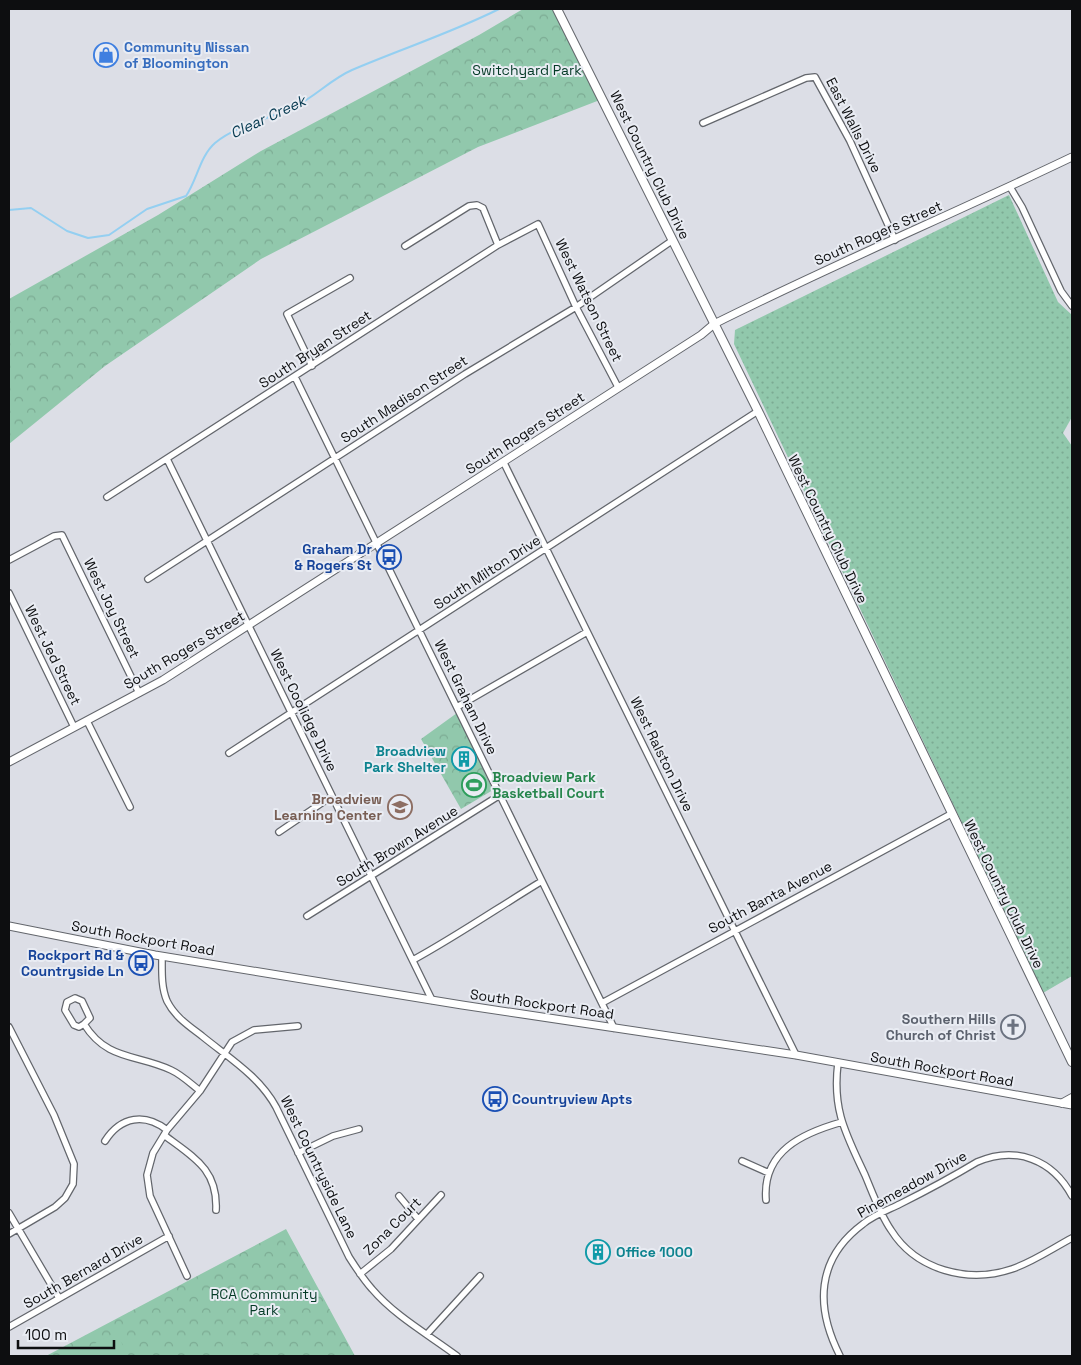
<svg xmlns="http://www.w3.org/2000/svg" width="1081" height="1365" font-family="'Space Grotesk',sans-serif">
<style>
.grass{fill:url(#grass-dots)}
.park{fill:url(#park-crowns)}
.garden{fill:#91c8ac}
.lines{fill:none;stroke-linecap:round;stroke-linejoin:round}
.stream{stroke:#94cff1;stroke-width:2}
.minor-casing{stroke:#63666c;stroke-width:8}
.tertiary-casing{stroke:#63666c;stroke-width:9}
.secondary-casing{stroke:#63666c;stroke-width:10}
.minor{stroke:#fff;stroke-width:5.5}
.tertiary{stroke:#fff;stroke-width:7}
.secondary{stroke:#fff;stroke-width:8}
.labels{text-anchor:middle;stroke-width:4;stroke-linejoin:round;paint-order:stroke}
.shop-label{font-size:14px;font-weight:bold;fill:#366cbe;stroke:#e9ecf3;text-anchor:start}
.park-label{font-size:14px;fill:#043a26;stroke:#e9ecf3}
.street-label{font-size:14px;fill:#0d0e10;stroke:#e9ecf3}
.transit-label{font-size:14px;font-weight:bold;fill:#164399;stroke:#e9ecf3;text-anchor:end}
.culture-label{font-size:14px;font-weight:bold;fill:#0d838f;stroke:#e9ecf3;text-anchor:end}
.leisure-label{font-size:14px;font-weight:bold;fill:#27864d;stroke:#e9ecf3;text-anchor:start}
.education-label{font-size:14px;font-weight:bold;fill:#785e54;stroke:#e9ecf3;text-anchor:end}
.worship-label{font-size:14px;font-weight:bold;fill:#5b616d;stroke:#e9ecf3;text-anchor:end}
.water-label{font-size:15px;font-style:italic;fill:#04384f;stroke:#e9ecf3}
</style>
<defs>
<pattern id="grass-dots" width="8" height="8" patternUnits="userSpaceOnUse" patternTransform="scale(1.25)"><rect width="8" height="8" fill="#91c8ac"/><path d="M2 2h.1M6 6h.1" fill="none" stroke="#7cab93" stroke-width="1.8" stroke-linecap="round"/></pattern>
<pattern id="park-crowns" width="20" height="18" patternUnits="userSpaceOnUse" patternTransform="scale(1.25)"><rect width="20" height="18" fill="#91c8ac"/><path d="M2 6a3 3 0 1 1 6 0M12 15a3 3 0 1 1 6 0" fill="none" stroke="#7cab93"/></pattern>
</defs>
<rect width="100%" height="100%" fill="#dcdee6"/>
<!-- grass -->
<path class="grass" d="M1009,195l49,107 14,13v102l-9,16 9,13v530l-29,17 -309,-649 1,-14z"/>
<!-- park -->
<path class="park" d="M523,9h33l49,89 -127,49 -217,112 -156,107 -96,78v-145l149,-84 103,-64 218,-116z
M457,713l36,77 -32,19 -40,-70z
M286,1229l69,127h-309z"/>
<!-- garden -->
<path class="garden" d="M113,1334l7,6 9,16h-58z
M240,1341l7,13 -4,2h-24l-1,-3z"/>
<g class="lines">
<!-- stream -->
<path class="stream" d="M9,210l22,-2 36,23 21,7 21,-3 38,-26 39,-13c11,-16 14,-40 29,-53 22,-18 54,-24 79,-36 21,-10 37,-28 58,-37 49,-21 99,-37 147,-61"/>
<defs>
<path id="minor" d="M703,123l103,-45 9,-1 35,64 45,99
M1010,187l12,20 39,84 11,15
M405,246l64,-40 8,-1 6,3 15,37
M312,366l-25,-52 63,-36
M295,377l319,651
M167,459l265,541
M504,463l292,592
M107,497l391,-252 40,-21 38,83 42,80
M9,560l45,-24 8,-1 77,158
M148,579l317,-205 111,-67 97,-67
M9,593l65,134
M457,707l130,-75
M87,721l43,86
M229,753l529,-342
M279,832l53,-36
M307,916l193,-121
M162,956c0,15 -1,31 5,45 8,16 22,25 35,35 27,22 57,40 74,71l73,150c7,11 14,22 23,32 23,27 57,46 85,67
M413,960c44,-24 86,-53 129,-79
M602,1003l349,-189
M84,1024l-5,3 -5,-2 -9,-15 2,-8 8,-4 7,3 8,17 -6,6c23,37 53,30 87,46 11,5 20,14 29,21
M9,1027l45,88 20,49 -1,20 -8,14 -10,9 -46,27
M838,1063c-6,47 8,71 27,112 8,19 15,39 26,55 25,40 77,54 121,39 21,-7 41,-21 60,-31
M164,1135c29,22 54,34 52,75
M105,1141c16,-25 40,-28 62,-11
M298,1153l35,-17 26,-7
M742,1161l27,12
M399,1196l19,23
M766,1200c-4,-49 37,-67 76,-78
M9,1213l50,85
M360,1274l31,-25 50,-54
M187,1276l-37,-80 -3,-21 6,-22 14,-23 33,-39 32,-49 22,-12 44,-4
M9,1327l160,-91
M427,1334l53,-58
M840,1356c-25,-49 -24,-97 23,-132 11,-9 25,-14 37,-20 26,-13 52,-27 77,-42 39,-17 76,-2 95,34"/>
<path id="tertiary" d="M9,762l154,-82 538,-345 13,-11c118,-59 239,-110 358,-167
M9,926l146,29 307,50 334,50 276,50"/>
<path id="secondary" d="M557,9l201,402 314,651
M1063,1103l9,-5"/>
</defs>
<!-- minor casing -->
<use href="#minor" class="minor-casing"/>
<!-- tertiary casing -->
<use href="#tertiary" class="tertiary-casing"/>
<!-- secondary casing -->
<use href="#secondary" class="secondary-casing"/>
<!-- minor -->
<use href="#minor" class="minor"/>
<!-- tertiary -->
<use href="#tertiary" class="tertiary"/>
<!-- secondary -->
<use href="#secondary" class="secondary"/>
</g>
<!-- icons -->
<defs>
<symbol id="shop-ring" viewBox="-11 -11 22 22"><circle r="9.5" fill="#e9ecf3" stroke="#3f7fe0" stroke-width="1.5"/><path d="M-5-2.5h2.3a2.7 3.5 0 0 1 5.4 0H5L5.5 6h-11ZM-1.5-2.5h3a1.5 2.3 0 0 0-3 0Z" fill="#3f7fe0"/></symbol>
<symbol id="bus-ring" viewBox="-11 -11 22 22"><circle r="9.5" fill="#e9ecf3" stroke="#1a4fb4" stroke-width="1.5"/><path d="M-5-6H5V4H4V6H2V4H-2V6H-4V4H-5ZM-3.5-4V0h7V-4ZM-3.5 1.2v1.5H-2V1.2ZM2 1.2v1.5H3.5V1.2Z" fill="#1a4fb4"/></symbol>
<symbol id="building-ring" viewBox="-11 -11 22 22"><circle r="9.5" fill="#e9ecf3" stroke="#0f9aa8" stroke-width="1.5"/><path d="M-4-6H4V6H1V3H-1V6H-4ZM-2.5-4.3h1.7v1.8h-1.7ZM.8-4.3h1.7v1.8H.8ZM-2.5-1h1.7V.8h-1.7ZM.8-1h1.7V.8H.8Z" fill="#0f9aa8"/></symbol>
<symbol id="stadium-ring" viewBox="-11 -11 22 22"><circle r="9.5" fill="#e9ecf3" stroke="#2e9e5b" stroke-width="1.5"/><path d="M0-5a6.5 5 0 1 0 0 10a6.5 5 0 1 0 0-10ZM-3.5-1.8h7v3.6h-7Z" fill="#2e9e5b"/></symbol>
<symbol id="school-ring" viewBox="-11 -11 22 22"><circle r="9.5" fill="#e9ecf3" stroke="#8d6e63" stroke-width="1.5"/><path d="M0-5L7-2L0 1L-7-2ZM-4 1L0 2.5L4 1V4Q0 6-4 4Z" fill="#8d6e63"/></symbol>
<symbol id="church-ring" viewBox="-11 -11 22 22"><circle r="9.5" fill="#e9ecf3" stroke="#6b7280" stroke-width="1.5"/><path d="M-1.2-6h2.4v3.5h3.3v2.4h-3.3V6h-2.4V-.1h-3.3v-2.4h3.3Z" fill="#6b7280"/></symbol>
</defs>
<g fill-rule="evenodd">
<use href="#shop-ring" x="92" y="41" width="28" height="28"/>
<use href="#bus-ring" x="375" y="543" width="28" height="28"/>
<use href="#building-ring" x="450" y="745" width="28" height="28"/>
<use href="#stadium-ring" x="460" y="771" width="28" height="28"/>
<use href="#school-ring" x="386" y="793" width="28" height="28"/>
<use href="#bus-ring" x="127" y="949" width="28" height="28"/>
<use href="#church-ring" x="999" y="1013" width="28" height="28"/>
<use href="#bus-ring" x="481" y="1085" width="28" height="28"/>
<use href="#building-ring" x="584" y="1238" width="28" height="28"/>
</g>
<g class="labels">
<!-- shop labels -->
<g class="shop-label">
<text x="124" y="52">Community Nissan<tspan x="124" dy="16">of Bloomington</tspan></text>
</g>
<!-- park labels -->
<g class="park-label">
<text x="527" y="75">Switchyard Park</text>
<text x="264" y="1299">RCA Community<tspan x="264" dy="16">Park</tspan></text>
</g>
<!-- street labels -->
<g class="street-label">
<text transform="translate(854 125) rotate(63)" y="5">East Walls Drive</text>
<text transform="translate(650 165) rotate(64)" y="5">West Country Club Drive</text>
<text transform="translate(878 233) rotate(-24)" y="5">South Rogers Street</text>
<text transform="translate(589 300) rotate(64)" y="5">West Watson Street</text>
<text transform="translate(315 349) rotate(-33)" y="5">South Bryan Street</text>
<text transform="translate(404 399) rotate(-33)" y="5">South Madison Street</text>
<text transform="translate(525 433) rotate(-33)" y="5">South Rogers Street</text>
<text transform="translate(828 529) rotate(64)" y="5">West Country Club Drive</text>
<text transform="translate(487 572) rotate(-33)" y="5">South Milton Drive</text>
<text transform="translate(112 608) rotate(64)" y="5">West Joy Street</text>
<text transform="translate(184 650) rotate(-31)" y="5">South Rogers Street</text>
<text transform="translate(53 655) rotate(64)" y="5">West Jed Street</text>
<text transform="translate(466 697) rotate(64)" y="5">West Graham Drive</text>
<text transform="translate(304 710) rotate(64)" y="5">West Coolidge Drive</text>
<text transform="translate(662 754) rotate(64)" y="5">West Ralston Drive</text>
<text transform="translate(397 846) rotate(-32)" y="5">South Brown Avenue</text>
<text transform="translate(1004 894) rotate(64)" y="5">West Country Club Drive</text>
<text transform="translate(770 897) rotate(-28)" y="5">South Banta Avenue</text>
<text transform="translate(143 938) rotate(10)" y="5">South Rockport Road</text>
<text transform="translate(542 1004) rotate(8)" y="5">South Rockport Road</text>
<text transform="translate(942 1069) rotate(10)" y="5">South Rockport Road</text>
<text transform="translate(319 1167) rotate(64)" y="5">West Countryside Lane</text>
<text transform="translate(912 1184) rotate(-29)" y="5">Pinemeadow Drive</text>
<text transform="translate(392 1226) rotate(-45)" y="5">Zona Court</text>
<text transform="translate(83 1271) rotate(-30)" y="5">South Bernard Drive</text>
</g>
<!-- transit labels -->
<g class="transit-label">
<text x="372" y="554">Graham Dr<tspan x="372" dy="16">&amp; Rogers St</tspan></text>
<text x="124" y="960">Rockport Rd &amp;<tspan x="124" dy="16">Countryside Ln</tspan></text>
<text x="512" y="1104" text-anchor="start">Countryview Apts</text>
</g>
<!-- culture labels -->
<g class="culture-label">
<text x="446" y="756">Broadview<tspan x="446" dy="16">Park Shelter</tspan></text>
<text x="616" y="1257" text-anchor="start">Office 1000</text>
</g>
<!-- leisure labels -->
<g class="leisure-label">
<text x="492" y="782">Broadview Park<tspan x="492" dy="16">Basketball Court</tspan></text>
</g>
<!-- education labels -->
<g class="education-label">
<text x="382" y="804">Broadview<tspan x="382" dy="16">Learning Center</tspan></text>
</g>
<!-- worship labels -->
<g class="worship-label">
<text x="996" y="1024">Southern Hills<tspan x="996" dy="16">Church of Christ</tspan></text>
</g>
<!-- water labels -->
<g class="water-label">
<text transform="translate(268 117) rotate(-25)" y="5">Clear Creek</text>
</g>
</g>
<!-- border -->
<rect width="1081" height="1365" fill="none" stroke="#0d0e10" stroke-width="20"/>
<!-- scale -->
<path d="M18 1340v8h96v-8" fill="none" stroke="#0d0e10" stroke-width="2.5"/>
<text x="25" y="1340" font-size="15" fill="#0d0e10" stroke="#e9ecf3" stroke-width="4" paint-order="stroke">100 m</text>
</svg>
